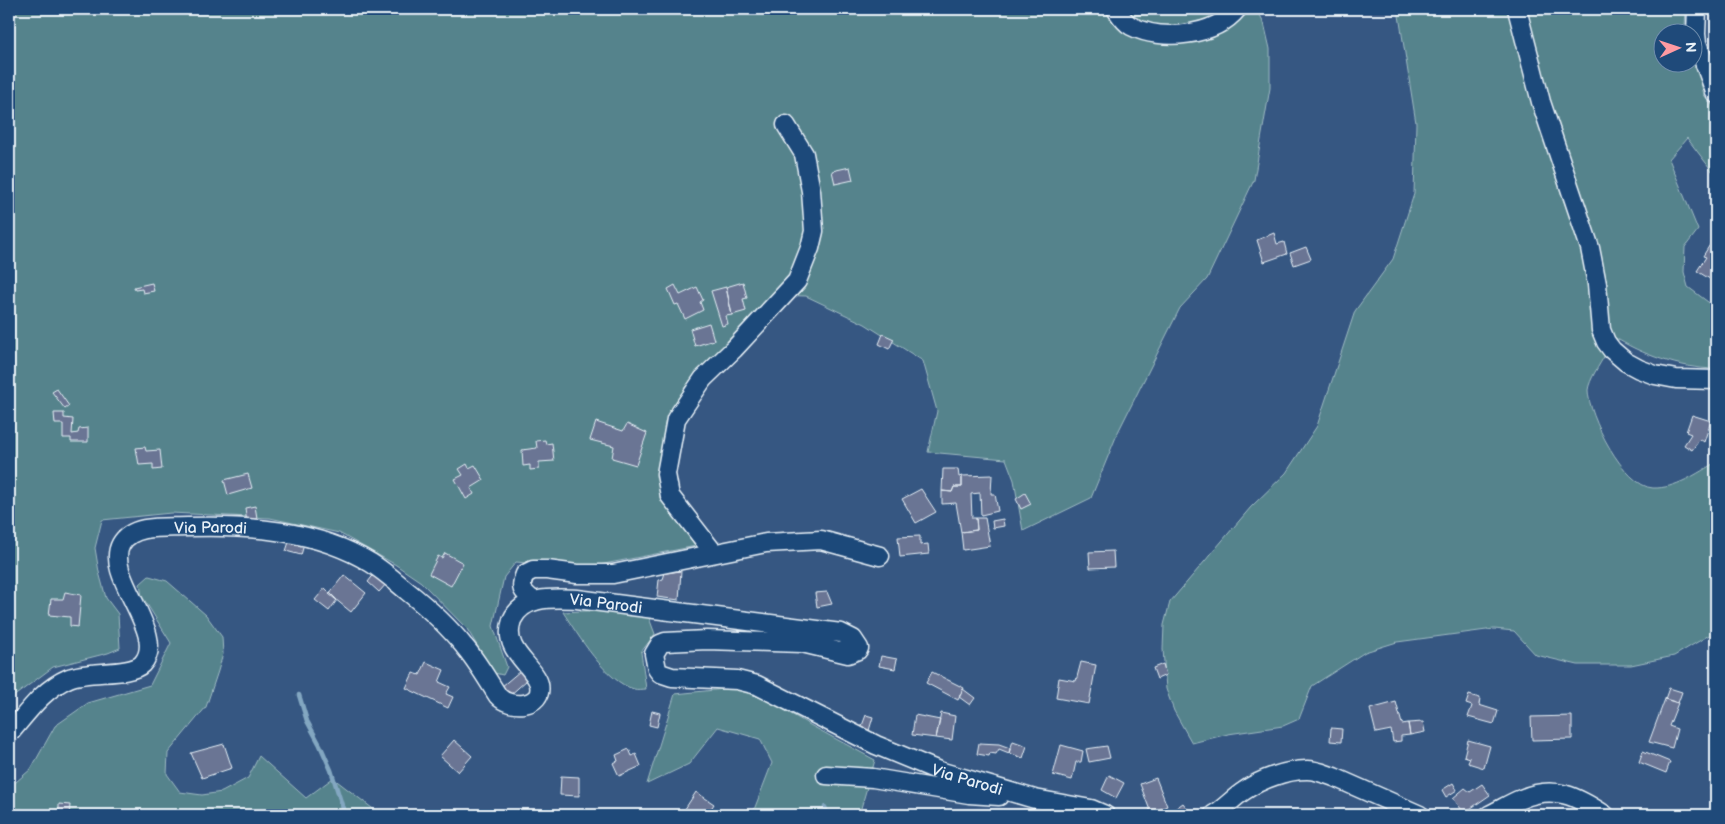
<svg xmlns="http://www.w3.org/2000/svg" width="1725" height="824" font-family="'Balsamiq Sans',sans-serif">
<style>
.green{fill:#55838c;stroke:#9ebac2}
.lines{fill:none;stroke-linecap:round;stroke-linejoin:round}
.stream{stroke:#83a7c1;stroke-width:4.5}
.building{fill:#6b7594;stroke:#e8f1f8}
.minor-casing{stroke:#e8f1f8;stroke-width:21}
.minor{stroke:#1f4a7a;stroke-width:18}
.labels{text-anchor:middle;stroke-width:4.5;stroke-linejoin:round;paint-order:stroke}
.street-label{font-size:16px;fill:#e8f1f8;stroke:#1f4a7a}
</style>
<rect width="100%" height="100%" fill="#365782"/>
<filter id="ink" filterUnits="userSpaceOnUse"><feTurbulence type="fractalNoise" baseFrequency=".02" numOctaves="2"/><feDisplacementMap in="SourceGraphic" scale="10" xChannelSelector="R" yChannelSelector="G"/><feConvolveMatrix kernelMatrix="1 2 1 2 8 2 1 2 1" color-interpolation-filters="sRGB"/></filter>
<g filter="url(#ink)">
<!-- green -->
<path class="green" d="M9,9h1096l7,12 14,11 80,6 20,-8 23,-21h8l7,14 6,26v39l-16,92 -47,99 -27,29 -62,124 -27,66 -68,33 -9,-51 -8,-21 -78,-7 9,-41 -14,-50 -58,-37 -59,-28 -33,-1 -88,92 -21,44 -5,30 1,37 36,48 -102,20h-36l-42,-4 -12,15 -11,49 14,41 -4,8 -9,-2 -27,-44 -46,-47 -25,-17 -57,-32 -69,-15 -99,-5 -69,7 -7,28 4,24 7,26 12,16 2,34 -12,5 -55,14 -44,33z
M1126,9h98c-23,20 -78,25 -98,0z
M1398,9h109l24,89 32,101 16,42 10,42 8,59 8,13c-5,9 -16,25 -17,35 0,25 36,97 65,98 22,1 45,-15 63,-26v169l-42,25 -43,9h-53l-42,-10 -22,-24 -20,-2 -97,13 -32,10 -53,34 -13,33 -16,7 -55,8 -36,9 -18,-32 -8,-22 -3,-40 1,-24 6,-23 81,-95 35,-34 31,-47 38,-115 38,-52 21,-65 2,-71z
M1525,9h161l-1,16 2,7h-25v30h30l1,-12 11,45 12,15v66l-29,-38 -18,21 29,71 -13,17 -1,25 4,15 28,21 -1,61c-36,-1 -72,-14 -103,-33l-68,-252 -12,-53z
M149,576l18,5 39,34 16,22 1,17 -5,17 -12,36 -38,46 -1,21 13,18 22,3 20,-3 26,-14 11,-22 47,42 27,-20 48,37h-303l-5,-3 -57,-3 -7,-5v-16l22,-19 24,-43 33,-23 62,-18 21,-42 -29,-47 -2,-12z
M603,610l46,8 6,16 -14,18 5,37c-4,0 -9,1 -12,0 -28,-7 -56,-54 -71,-77z
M734,688l33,12 43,25 65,35 -16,55h-107l20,-52 -12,-24 -42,-12 -29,37 -42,20 28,-90z"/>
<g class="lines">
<!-- stream -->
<path class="stream" d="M299,695l8,26 13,24 11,25 14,45
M825,807l3,8"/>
</g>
<!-- building -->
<path class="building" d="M850,167l3,13 -18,4 -3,-13z
M1274,233l3,11 7,-2 3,12 -23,8 -7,-22z
M1711,243l5,3v31l-3,4 -16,-10 9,-14 -3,-1z
M1306,247l5,12 -17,6 -4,-12z
M743,282l4,16 -4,1 3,12 -14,4 -6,-28z
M152,283l2,8 -11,2 -1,-4 -7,1 -1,-3z
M675,285l5,10 17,-8 6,13 -3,2 3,8 -18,9 -7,-15 -3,1 -7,-16z
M726,287l6,28 -6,1 2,8 -6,2 -11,-35z
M709,323l5,17 -19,6 -5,-17z
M883,334l11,5 -5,10 -10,-5z
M57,389l12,17 -4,3 -13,-17z
M54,413h10v5l9,1 -1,15 6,-1 1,-4 9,-1v14h-17v-4h-8v-14h-8z
M1692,415l19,6 -7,21 -4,-3 -8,11 -8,-5 7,-11 -5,-2z
M596,422l27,9 4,-7 20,9 -11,32 -24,-7 2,-12 -24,-6z
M545,440l1,4 6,-1 2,18 -15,1v7l-9,1v-5l-7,1 -1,-16 15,-2 -1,-7z
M145,447l1,4 14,-1 2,19 -9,1v-6l-14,1 -3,-17z
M467,464l2,4 6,-3 9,15 -13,8 3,6 -8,5 -11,-20 8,-4 -4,-6z
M943,469h15l1,8 3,-1v11h-8l-2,5 -10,-1z
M248,474l4,14 -24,7 -4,-15z
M992,475l-1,19h4l3,17 -17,4 -1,-22 -9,1 1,24h4l1,12 -16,2 -5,-29 -14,1v-13l10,1 2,-5h8v-11z
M921,489l15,23 -20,11 -14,-24z
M1025,493l6,11 -10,5 -5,-10z
M255,506l3,18h-11l-2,-16z
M976,518h9l5,28 -27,4 -2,-18 16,-2z
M1003,519l1,7 -11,2 -1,-7z
M920,536v9l8,-1 1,10 -29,3 -2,-20z
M289,542l14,6 -2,7 -15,-4z
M1113,551l1,16 -24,1 -1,-16z
M445,553l18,10 -12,23 -22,-12 9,-18 4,2z
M681,571l-2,29 -22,-3 2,-17 4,-1 2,-6z
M375,573l12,10 -8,9 -11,-10z
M344,575l22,18 -15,19 -22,-18z
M325,588l12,12 -8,11 -14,-11z
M65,592l16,3 -3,32 -8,-1v-9l-21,-2 2,-16h12z
M827,592l5,12 -15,3 -2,-14z
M881,656l16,3 -2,10 -16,-3z
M426,662l18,8 -5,12 11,5 -4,7 7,3 -5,11 -42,-20 7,-15 7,2z
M1081,662l15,3 -7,39 -33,-6 3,-20 17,3z
M1163,664l3,11 -9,4 -4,-11z
M520,671l7,9 -18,16 -8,-9z
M932,672l32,16 -6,12 -32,-17z
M1669,688l13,4 -4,11 -13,-4z
M963,689l12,9 -5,7 -11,-8z
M1469,695l11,3 -1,7 19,6 -4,13 -26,-7 4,-11 -6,-2z
M1665,699l13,4 -9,23 8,3 -5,19 -23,-6z
M1396,702l6,22 6,-1 2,12 -9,1v5l-8,1 -2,-12 -15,3 -6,-24z
M652,711l8,2 -3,14 -8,-2z
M941,713l14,3 -3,24 -16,-2z
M866,715l7,2 -5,17 -8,-3z
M915,715l25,5 -4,18 -24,-3z
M1572,716v23l-40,1 -1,-23z
M1423,722l2,10 -15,3 -2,-12z
M1331,728l11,1 -1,13 -11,-1z
M454,740l18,16 -14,16 -18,-16z
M1468,740l22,6 -6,22 -16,-5 2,-5 -6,-2z
M1013,741l14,5 -4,12 -14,-5z
M979,743l20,1 11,4 -1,5 -10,-4 -3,5 -6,-1 -1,3 -12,-2z
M224,744l8,24 -30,10 -11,-25z
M1061,745l22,6 -2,11h-5l-4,18 -19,-5z
M1107,746l3,12 -21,4 -3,-13z
M629,749l3,7 4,-2 5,12 -22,10 -6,-13 5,-2 -2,-6z
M1643,751l27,11 -4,11 -27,-11z
M1109,775l15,8 -8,15 -14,-8z
M561,776l18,1v19l-19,-1z
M1156,778l11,28 -16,7 -11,-29z
M1453,783l4,7 -11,7 -4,-7z
M1482,784l8,11 -26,18 -11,-15 12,-10 5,4z
M1716,785v22l-6,-19z
M696,792l18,12 -7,11h-26z
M1183,803l7,9 -4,3h-11l-3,-4z
M59,804l11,1 -1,10h-10z"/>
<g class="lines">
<defs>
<g id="minor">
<path d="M1116,9c4,6 8,13 15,17 31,16 84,10 106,-17"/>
<path d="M1517,9l24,93 49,146 7,36 4,46 5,12 6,8 14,12 13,7 16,6 21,4 40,1"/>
<path d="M1697,9l-1,25 1,9 19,51"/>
<path d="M714,553l-44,-57 -4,-22 10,-55 27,-40 31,-30 63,-68 13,-33 4,-17 -3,-40 -7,-37 -18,-29"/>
<path d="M534,601c-12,-10 -15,-12 -9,-27l8,-4h14l30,4h36l153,-31 55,-3 59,16"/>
<path id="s1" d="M9,734c18,-21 34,-45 60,-56 20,-8 61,-2 73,-14 28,-29 -39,-88 -21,-120 12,-21 47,-16 67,-17 61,-2 129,3 183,36 13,8 24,18 36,28 20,16 41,35 57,55 13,15 23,33 34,50 11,13 46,12 41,-12 -3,-12 -20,-25 -26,-38 -4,-8 -4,-17 -1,-26 11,-25 42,-22 65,-21l264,34 12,6 6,9 -1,2 -10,4 -46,-11 -95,-3 -42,2 -5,2 -6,10 3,15 3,4 12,4 65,3 20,5 119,60 63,26 96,28 56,10 14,6"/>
<path d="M826,775l47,3 96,16 30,2"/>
<path d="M1213,815c11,-6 20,-17 31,-24 17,-12 43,-21 63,-21 10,0 18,4 27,7l86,38"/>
<path d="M1489,815c11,-5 21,-12 32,-16 33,-15 57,-2 84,16"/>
</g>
</defs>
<!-- minor casing -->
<use href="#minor" class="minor-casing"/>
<!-- minor -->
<use href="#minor" class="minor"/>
</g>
</g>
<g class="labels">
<!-- street labels -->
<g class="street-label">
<text dy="6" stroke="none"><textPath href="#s1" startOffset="381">Via Parodi</textPath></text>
<text dy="6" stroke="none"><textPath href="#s1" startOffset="965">Via Parodi</textPath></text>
<text dy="6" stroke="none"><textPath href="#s1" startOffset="1790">Via Parodi</textPath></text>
</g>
</g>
<!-- margin -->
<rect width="1725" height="824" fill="none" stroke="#1f4a7a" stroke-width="30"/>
<rect x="15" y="15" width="1695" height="794" fill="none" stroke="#e8f1f8" stroke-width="2" filter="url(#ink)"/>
<!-- north arrow -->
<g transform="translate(1678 48) rotate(87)"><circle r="24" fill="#1f4a7a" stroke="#6f8dac"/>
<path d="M0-4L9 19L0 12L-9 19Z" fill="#ff9aa2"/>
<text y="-8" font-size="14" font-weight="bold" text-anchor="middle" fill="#e8f1f8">N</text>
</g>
</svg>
